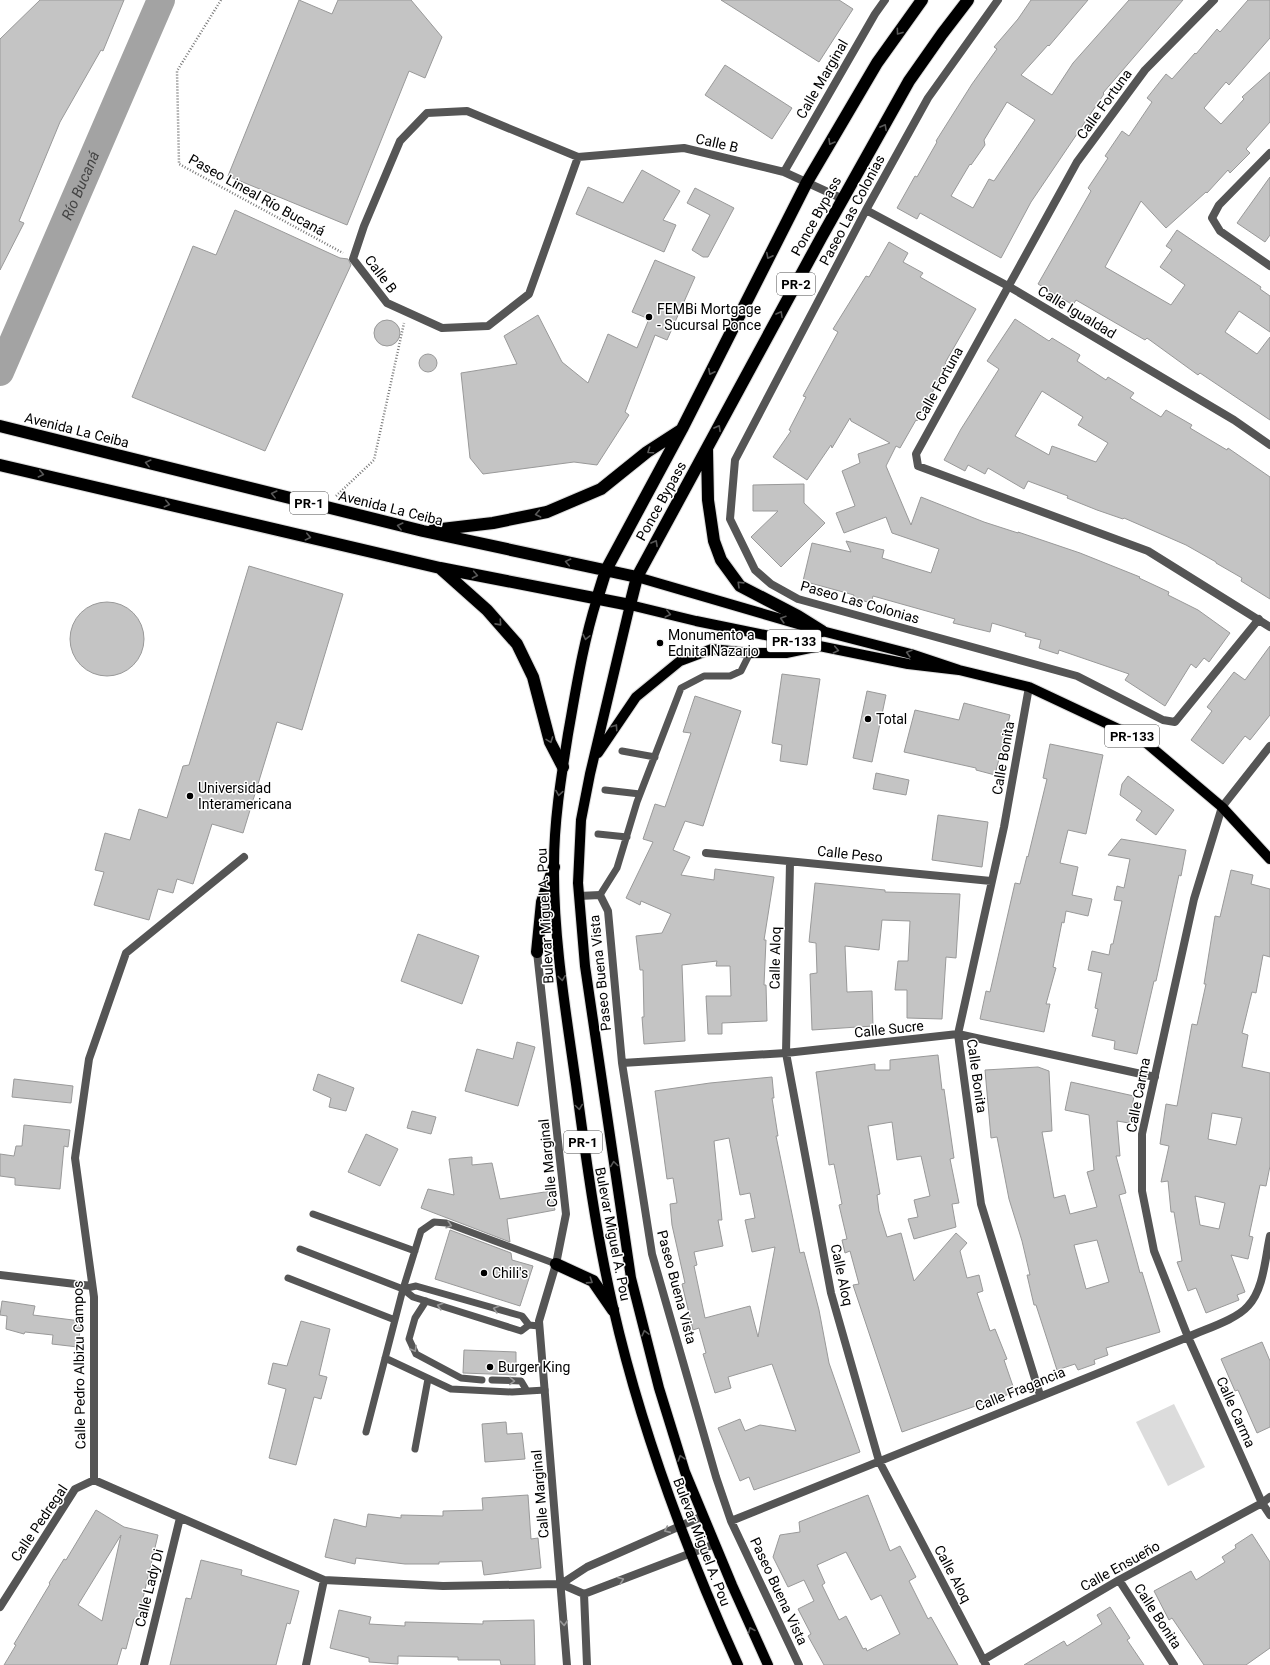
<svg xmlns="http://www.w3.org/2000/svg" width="1270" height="1665" font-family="Roboto,sans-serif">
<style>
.green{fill:#dcdcdc}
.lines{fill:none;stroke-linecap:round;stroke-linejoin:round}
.river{stroke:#a3a3a3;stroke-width:28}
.building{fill:#c4c4c4;stroke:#999;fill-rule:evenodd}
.primary-casing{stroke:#dbdbdb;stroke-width:12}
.highway-casing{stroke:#dbdbdb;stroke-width:14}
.path{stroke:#777;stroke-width:2.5;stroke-dasharray:1 2;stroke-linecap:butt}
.lane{stroke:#555;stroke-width:7}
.street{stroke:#555;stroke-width:8}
.primary{stroke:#000;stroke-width:10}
.highway{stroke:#000;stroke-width:12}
.oneway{stroke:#595959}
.oneway2{stroke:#999}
.poi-dot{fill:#000;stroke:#fff;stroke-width:1.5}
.labels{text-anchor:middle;stroke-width:3;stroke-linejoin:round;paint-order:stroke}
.shield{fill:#fff;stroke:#4c4c4c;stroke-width:1}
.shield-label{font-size:13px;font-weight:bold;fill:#000}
.street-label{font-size:14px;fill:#000;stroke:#fff}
.poi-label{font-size:14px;fill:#000;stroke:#fff;text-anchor:start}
.water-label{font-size:15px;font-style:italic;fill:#444;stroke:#fff}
</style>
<rect width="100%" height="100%" fill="#fff"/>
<!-- green -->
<path class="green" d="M1174,1404l31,63 -37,19 -32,-64z"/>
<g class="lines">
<!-- river -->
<path class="river" id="s1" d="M0,372l161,-372"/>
</g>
<!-- building -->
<path class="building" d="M40,0h84l-21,51 -2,-1 -41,72 -41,99 5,2 -24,47v-231z
M299,0l33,14 6,-14h73l31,37 -17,41 -16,-7 -62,154 -119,-49z
M721,0h118l14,9 -34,53z
M1031,0h57l-39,46 -1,-1 -27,30 31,20 21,-32 56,-63h54l-80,93 1,1 -73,108 -30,56 -81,-45 -3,6 -20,-11 18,-32 2,1 20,-35 -1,-1 36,-57 25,-35 -3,-2 24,-28zM1007,102l28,18 -41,61 -5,-2 -16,29 -22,-12 19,-32 1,1 14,-20 -1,-5z
M1248,0h22v38l-41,47 -3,-3 -22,26 17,16 23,-25 -2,-2 28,-25v50l-24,27 4,4 -20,20 -2,-3 -21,23 -1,-1 -40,36 -25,-27 -36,66 66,38 14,-20 -25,-18 12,-17 -6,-4 11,-16 84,57 -1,2 10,7v36l-31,-21 -14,21 32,22 13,-17v83l-70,-47 -2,2 -51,-37 -2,2 -69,-40 -3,5 -35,-21 53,-93 -3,-3 20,-30 -3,-2 17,-25 7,5 23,-34 -5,-4 19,-24 6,5 23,-26 1,1 21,-25 3,3z
M725,65l67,43 -20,31 -67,-44z
M642,170l38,21 -17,29 13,5 -12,27 -88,-38 12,-27 35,16z
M1270,177v58l-5,7 -28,-19z
M695,188l39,20 -26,49h-5l-11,-7 18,-35 -23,-12z
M235,210l105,48 8,1 3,6 -86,186 -133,-54 61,-151 23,9z
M889,242l19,11 -5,9 20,11 -3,4 56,32 -31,54 2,2 -30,56 -1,-1 -16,28 -4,-2 -10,20 25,59 10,-28 63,25 34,11v-1l62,21 60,24 -1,1 30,14 -1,3 30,15 32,23 -21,29 -5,-4 -8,10 -5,-4 -26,42 -40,-26 4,-6 -70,-24 -1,4 -19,-6 2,-8 -16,-4 1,-3 -34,-10 -2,9 -37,-9 2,-4 -82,-23 -2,7 -18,-5 1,-3 -51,-14 9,-38 39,9 -5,-11 38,9 -2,8 49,15 8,-24 -47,-16 -6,-16 -42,16 -8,-20 19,-7 -13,-35 18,-8 -2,-9 32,-11 -39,-22 -1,-3 -18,30 -1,-3 -24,35 -34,-23 18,-26 -2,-1 17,-33 -3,-1 35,-64 -5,-3 33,-53 3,1z
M655,260l40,17 -28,63 -12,-5 -30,77 4,3 -32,50 -23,-3 -91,12 -13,-16 -9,-85 56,-9 -13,-28 34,-21 24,47 26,21 20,-49 29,14 12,-29 -17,-7z
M1015,319l34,22 3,-3 28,17 -3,6 29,19 2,-3 26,16 -4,5 31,19 5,-7 26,15 -2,3 37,22 1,-2 42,29v122l-29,-18 1,-3 -26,-15v-1l-30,-17 -62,-27 -1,1 -26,-9 -30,-12 1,-2 -40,-15 -4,8 -36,-21 -3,6 -17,-9 -3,6 -21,-11 17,-31 38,-60 -12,-8zM1042,391l41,26 -5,8 30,18 -12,19 -44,-16 -3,9 -34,-19z
M374 333a13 13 0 1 1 26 0a13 13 0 1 1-26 0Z
M419 363a9 9 0 1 1 18 0a9 9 0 1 1-18 0Z
M804,484v19l21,20 -44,44 -30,-30 27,-26h-25v-26z
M249,566l94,28 -41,136 -25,-8 -34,111 -31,-9 -19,60 -16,-5 -4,14 -15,-4 -9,31 -55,-15 10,-33 -9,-2 10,-37 25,7 9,-31 28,9 16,-52 6,-1z
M70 639a37 37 0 1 1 74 0a37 37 0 1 1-74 0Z
M1270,646v69l-20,25 -5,-4 -22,28 -32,-24 21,-29 -5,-4 27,-35 11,8z
M782,674l38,5 -13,86 -27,-4 2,-16 -10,-2z
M867,691l19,4 -14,67 -19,-4z
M695,696l46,15 -38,115 -18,-5 -12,29 17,7 -9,18 33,5 1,-11 59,8 -10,63h2l-2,45h2l1,36 -45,2v11h-14l-2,-38h25l-1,-30h-14l1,-5 -35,4 3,76 -41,3 -2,-27h2l-1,-47h-3l-4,-34 26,-3 9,-19 -30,-13 -1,4 -14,-7 27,-56 -10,-3 12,-35 10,3 26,-74 -8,-1z
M964,703l46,12 -15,60 -19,-5v-2l-72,-16 11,-42 44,10z
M1050,744l53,11 -17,79 -18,-4 -8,33 18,4 -6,28 20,4 -4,17 -22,-5 -2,12 -2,-1 -9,45 3,1 -10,36h4l-6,28 -64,-13 6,-28 4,1 25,-109 5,1 7,-28 1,1 19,-78 -4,-1z
M876,773l33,7 -3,15 -33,-6z
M1128,776l46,34 -18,25 -20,-15 6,-9 -22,-16 2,-11z
M938,815l50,7 -6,45 -50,-7z
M1121,839l65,11 -5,26 -2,-1 -23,106h-2l-17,73 -23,-5 1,-8 -23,-5 6,-27 -3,-1 7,-35 -14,-3 4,-19 17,4 2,-11h2l9,-43 -8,-1 3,-14 7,2 6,-29 -22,-4z
M1231,870l22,5 -2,9 19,5v68l-7,-2 -7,38 -4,-1 -10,41 6,2 -6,32 28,6v93l-4,20 -6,-1 -11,51 4,1 -5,22 -17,-4 14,37 -8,3 2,5 -33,13 -10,-25 -8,3 -11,-29 5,-1 -8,-49h-3l-3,-31 -7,1 8,-36 -9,-2 6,-40 11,2 15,-82 5,1 9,-41h-2l11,-68 5,1zM1212,1113l30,5 -6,27 -28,-6zM1195,1196l30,7 -6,26 -19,-4z
M815,883l70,7v2l75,2 -4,64 -10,-1 -4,62 -35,-1v-28h-12l3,-29h10l2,-40 -28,-1 -3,30 -34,-4 2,46 25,-1 1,35 -61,4 -2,-56 7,-1 -1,-30 -7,-1z
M418,934l61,22 -17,48 -61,-23z
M517,1042l18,5 -17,59 -53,-15 12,-42 36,10z
M938,1055l4,35 2,-1 10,69 -4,1 9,44 -7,1 4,23 -42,12 -6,-20 10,-2 -4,-17 16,-4 -9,-40 -24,4 -5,-38 -24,4 12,68 -3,1 2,16 8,26 14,-4 13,48 42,-48 11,10 -7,8 7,27 12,-3 4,16 -6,2 13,38 5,-2 12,30 -3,1 11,32 -113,40 -49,-147 6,-1 -9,-33 -5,2 -3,-13 5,-1 -8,-34 3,-1 -8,-40 -5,1 -13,-93 59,-8v6h15v-10z
M1038,1067l11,4 3,60 -10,1 12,66 11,-3 5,19 27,-7 -10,-35 7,-2 -5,-55 -24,-5 6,-28 63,14 -5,27 -12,-2 3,35h-4l10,37 -7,2 21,78 2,-1 18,60 -54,16 2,7 -14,5 1,4 -17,6 -3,-6 -18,6 -21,-65h-2l-7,-30h3l-8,-34 -13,-42 -12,-62 -6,1 -6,-68zM1097,1240l12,42 -23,7 -12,-44z
M318,1074l36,14 -8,23 -17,-4 2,-9 -18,-8z
M772,1077l2,21h-2l6,38h-2l24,117 4,-1 15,58 10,53 31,89 -106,38 -5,-13 -9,4 -22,-53 22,-9 5,12 15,-6 36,6 -24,-67 -44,13 3,11 -16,5 -12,-39 3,-1 -7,-25 -6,2 -11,-46 3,-1 -13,-58 -2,-21 7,-1 -4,-25 -6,1 -12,-88 55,-8zM729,1138l11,57 10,-2 5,25 -10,2 7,32 23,-5 -17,90 -8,-31 -45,12 -11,-52 3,-1 -3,-13 29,-6 -5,-26h4l-8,-79z
M14,1079l59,7 -2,17 -59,-6z
M412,1111l24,6 -5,17 -24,-6z
M24,1125l46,5 -2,17 -4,-1 -4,43 -45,-4v-7l-15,-2v-22l14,2 2,-10h6z
M366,1134l32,15 -18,37 -32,-14z
M472,1157v8l20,-2 8,36 51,-8 4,19 -48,9 3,23 -89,-34 7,-19 26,6 -5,-36z
M450,1230l61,23 1,7 21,6 -13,40 -85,-27z
M2,1301l33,5 -2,9 48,6 -3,26 -26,-3 1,-9 -28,-3 -1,2 -18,-5 1,-13 -7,-1z
M301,1321l29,8 -11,46 8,2 -6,22 -7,-2 -18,68 -27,-7 17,-69 -18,-5 5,-21 14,3z
M1262,1342l8,19v66l-13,6 -19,-43 -3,1 -14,-32z
M464,1350l52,2v23l-53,-2z
M506,1422l1,12 15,-1 3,26 -40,3 -3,-38z
M528,1495l3,44 7,-1 3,30 -57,7 -2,-14 -43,1v2h-34l-49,-6 -1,6 -30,-7 9,-38 32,8 2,-13 33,4v-3l42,1v-5l40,-1 -1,-12z
M868,1495l22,56 10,-5 16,31 -7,4 19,38 3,-2 27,48h-134l-16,-29 3,-2 -13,-25 16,-8 -10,-21 -16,7 -15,-30 7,-22 20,-3 -1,-10zM846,1552l25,48 10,-5 19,39 -33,17 -1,-3 -3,1 -17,-33 -7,4 -17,-35 3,-2 -8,-18z
M96,1510l28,17 34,8 -20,84h-4l-8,30 -4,-1 -5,17h-113l12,-20 -2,-1 36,-60 -1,-1 15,-24 2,1zM121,1535l-19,86 -24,-16z
M1252,1534l18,28v86l-24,17h-42l-32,-47 -3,2 -15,-29 37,-20 5,9 29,-18 -3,-5 14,-9 -1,-3z
M201,1560l41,10 -1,5 58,16 -9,33 -3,-1 -11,42h-106l16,-67 5,1z
M1110,1607l20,31 -3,2 17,25h-120l40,-24 3,5 35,-22 -5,-9z
M339,1610l32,7 -2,7 36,2v-4l78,2v-3l51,-1 1,45h-34l-1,-5h-42v-3l-60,-1v8l-29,-2v-4l-39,-10z"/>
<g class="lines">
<defs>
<path id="primary" d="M637,577l185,54 89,23 48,16 70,17 115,54 78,66 48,52
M597,599c-14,44 -21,90 -29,135 -7,44 -14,87 -14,131 -1,71 12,148 22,219 10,75 20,149 37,223 28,123 73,243 125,358
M598,753l38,-56 44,-36 32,-12 38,4h36l29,-6
M768,1665l-36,-80 -47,-113 -26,-84 -28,-110 -46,-312 -7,-83 3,-63 9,-46 40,-169 66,16 212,43 51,6"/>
<path id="highway" d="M0,426l423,105 214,46
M707,449l1,51 6,41 7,19 19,26 58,30 24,15
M0,465l440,103 190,37 7,-28 184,-339 88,-157 33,-47 26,-34
M433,530l60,-7 54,-11 54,-23 46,-37 34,-22
M441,569l46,41 30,34 16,33 17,65 13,25
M597,599l9,-29 76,-141 125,-247 70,-119 45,-63
M537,952l5,-50 12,-35
M556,1264l37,17 20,29"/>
</defs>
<!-- primary casing -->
<use href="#primary" class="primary-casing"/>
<!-- highway casing -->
<use href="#highway" class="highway-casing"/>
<!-- path -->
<path class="path" d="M221,0l-44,71 2,93 164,89
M336,496l38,-36 30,-137"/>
<!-- lane -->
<path class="lane" d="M622,751l33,6
M605,790l35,4
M598,834l29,3
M600,895l17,-27 20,-66 44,-114 23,-12h26l11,-5 9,-18
M313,1214l102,37
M300,1249l103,40 10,8 108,34 8,-6 10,1
M288,1278l107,42
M403,1289l13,-3 106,30 7,9
M426,1301l-11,17 -6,21 7,15 45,24 21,2
M385,1358l66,31 61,3 33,-2
M492,1380l29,1 6,10
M366,1432l37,-143 18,-58 13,-9 12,1 110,41
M415,1449l13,-70"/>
<!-- street -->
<path class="street" d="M998,0l-70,98 -62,112 -131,250 -5,59 25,51 16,14 27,15 279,77 86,44 12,2 84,-103
M1214,0l-69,70 -68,92 -161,292 2,12 230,85 122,76
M467,111l111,46 -49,137 -41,32 -46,2 -55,-25 -34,-44 11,-33 36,-85 27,-28z
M1270,153l-51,52 -7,13 8,13 50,35
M578,157l106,-9 100,24 59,27
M784,172l91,-158 10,-14
M866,210l142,76 226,134 36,25
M1029,687l-25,140 -46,207 23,170 59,191
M1270,746l-48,61 -28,92 -52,235v57l12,60 34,86 74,166 8,12
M706,853l285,28
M790,862l-4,191 45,240 48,168 107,204
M579,896l21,-1 8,16 14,152 30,191 64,223 15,44 68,144
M537,952l29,262 -10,50 -17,57 28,344
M622,1063l164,-10 172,-19 197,43
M0,1275l92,11
M94,1480v-183l-19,-139 14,-99 37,-106 118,-96
M94,1480l230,100 119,6 118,-2 23,10 131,-50
M731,1521l457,-184c17,-8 48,-17 60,-31 16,-17 17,-48 22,-70
M1119,1580l55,85
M561,1584l26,-17 116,-51
M584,1594l3,71
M0,1607l75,-118 19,-9
M983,1660l136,-80 143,-77 8,-6
M144,1665l36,-147
M306,1665l18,-85"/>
<!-- primary -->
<use href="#primary" class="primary"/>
<!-- highway -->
<use href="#highway" class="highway"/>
</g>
<!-- one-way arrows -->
<defs><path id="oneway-chevron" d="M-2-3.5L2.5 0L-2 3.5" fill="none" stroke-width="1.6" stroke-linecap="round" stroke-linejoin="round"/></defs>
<g class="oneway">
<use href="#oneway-chevron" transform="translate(899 32) rotate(126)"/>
<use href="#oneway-chevron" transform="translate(884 127) rotate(-61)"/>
<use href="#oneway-chevron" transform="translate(831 142) rotate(120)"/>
<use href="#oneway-chevron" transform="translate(769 256) rotate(117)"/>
<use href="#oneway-chevron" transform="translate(780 314) rotate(-61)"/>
<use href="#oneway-chevron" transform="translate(711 372) rotate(117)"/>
<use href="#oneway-chevron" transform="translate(718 428) rotate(-61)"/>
<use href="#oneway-chevron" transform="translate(650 451) rotate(145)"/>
<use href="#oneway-chevron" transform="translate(148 463) rotate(-166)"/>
<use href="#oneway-chevron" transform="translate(41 474) rotate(13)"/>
<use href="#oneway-chevron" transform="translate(274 494) rotate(-166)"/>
<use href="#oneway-chevron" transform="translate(167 504) rotate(13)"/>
<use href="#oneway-chevron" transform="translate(538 514) rotate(169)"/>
<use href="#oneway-chevron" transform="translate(400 526) rotate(-166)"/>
<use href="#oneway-chevron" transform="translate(308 537) rotate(13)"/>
<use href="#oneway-chevron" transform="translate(655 543) rotate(-61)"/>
<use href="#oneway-chevron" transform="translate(568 562) rotate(-168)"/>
<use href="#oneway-chevron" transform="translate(475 575) rotate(11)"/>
<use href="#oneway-chevron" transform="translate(740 584) rotate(-136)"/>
<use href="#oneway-chevron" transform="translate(668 614) rotate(14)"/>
<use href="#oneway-chevron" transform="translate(783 619) rotate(-163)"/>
<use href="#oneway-chevron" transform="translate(499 623) rotate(48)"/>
<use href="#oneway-chevron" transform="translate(586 637) rotate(102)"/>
<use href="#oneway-chevron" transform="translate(836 650) rotate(12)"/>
<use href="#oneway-chevron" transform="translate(909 653) rotate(-164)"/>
<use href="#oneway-chevron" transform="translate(615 727) rotate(-56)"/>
<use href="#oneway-chevron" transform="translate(550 740) rotate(70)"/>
<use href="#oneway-chevron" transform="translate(559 793) rotate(99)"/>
<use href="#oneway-chevron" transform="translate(562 978) rotate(83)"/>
<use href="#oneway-chevron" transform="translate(579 1107) rotate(82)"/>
<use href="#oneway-chevron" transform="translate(614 1164) rotate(-98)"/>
<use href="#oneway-chevron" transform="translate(590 1281) rotate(33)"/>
<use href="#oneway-chevron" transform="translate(645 1333) rotate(-104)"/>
<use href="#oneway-chevron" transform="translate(681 1458) rotate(-107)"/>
<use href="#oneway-chevron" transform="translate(751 1630) rotate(-113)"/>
</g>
<g class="oneway2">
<use href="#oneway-chevron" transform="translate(449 1225) rotate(17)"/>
<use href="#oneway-chevron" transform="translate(440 1306) rotate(-163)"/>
<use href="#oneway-chevron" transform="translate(496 1309) rotate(-164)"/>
<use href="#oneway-chevron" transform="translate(414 1349) rotate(61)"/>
<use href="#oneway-chevron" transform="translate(512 1381) rotate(2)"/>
<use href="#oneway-chevron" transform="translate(667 1530) rotate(156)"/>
<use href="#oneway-chevron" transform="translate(621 1580) rotate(-21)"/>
<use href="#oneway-chevron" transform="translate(564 1623) rotate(86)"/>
</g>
<!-- markers -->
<g class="poi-dot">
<circle cx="649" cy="317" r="4"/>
<circle cx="660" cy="643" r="4"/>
<circle cx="868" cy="719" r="4"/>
<circle cx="190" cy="796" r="4"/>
<circle cx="484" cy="1273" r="4"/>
<circle cx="490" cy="1367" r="4"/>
</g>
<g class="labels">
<!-- shield labels -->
<g class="shield">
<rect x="777" y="273" width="38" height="22" rx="3"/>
<rect x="290" y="492" width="38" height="22" rx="3"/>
<rect x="767" y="630" width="54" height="22" rx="3"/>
<rect x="1105" y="725" width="54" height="22" rx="3"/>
<rect x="564" y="1131" width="38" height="22" rx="3"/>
</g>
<g class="shield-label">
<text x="796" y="289">PR-2</text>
<text x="309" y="508">PR-1</text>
<text x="794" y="646">PR-133</text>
<text x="1132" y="741">PR-133</text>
<text x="583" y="1147">PR-1</text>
</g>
<!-- street labels -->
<g class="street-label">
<text transform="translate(822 79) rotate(-60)" y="5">Calle Marginal</text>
<text transform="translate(1104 104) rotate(-54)" y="5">Calle Fortuna</text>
<text transform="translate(717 143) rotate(13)" y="5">Calle B</text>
<text transform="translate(257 195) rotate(29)" y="5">Paseo Lineal Río Bucaná</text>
<text transform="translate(852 210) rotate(-62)" y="5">Paseo Las Colonias</text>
<text transform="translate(816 216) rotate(-61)" y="5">Ponce Bypass</text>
<text transform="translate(381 274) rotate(53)" y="5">Calle B</text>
<text transform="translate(1077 312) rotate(31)" y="5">Calle Igualdad</text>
<text transform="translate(939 384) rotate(-61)" y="5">Calle Fortuna</text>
<text transform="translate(77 430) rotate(14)" y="5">Avenida La Ceiba</text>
<text transform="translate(661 501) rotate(-61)" y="5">Ponce Bypass</text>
<text transform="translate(391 508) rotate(14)" y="5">Avenida La Ceiba</text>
<text transform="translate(860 602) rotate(16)" y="5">Paseo Las Colonias</text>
<text transform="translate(1003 758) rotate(-80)" y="5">Calle Bonita</text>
<text transform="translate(850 854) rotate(6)" y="5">Calle Peso</text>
<text transform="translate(545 916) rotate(-93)" y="5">Bulevar Miguel A. Pou</text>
<text transform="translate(775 958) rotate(-89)" y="5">Calle Aloq</text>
<text transform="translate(600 973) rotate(-96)" y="5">Paseo Buena Vista</text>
<text transform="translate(889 1029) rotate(-6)" y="5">Calle Sucre</text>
<text transform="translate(977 1076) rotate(82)" y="5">Calle Bonita</text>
<text transform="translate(1138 1095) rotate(-79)" y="5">Calle Carma</text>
<text transform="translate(548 1163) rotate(-96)" y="5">Calle Marginal</text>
<text transform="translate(613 1234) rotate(79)" y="5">Bulevar Miguel A. Pou</text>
<text transform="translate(842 1275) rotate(78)" y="5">Calle Aloq</text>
<text transform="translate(677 1287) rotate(75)" y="5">Paseo Buena Vista</text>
<text transform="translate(79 1365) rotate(-91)" y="5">Calle Pedro Albizu Campos</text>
<text transform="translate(1020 1389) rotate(-22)" y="5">Calle Fragancia</text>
<text transform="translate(1236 1412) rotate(66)" y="5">Calle Carma</text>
<text transform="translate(540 1494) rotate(-95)" y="5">Calle Marginal</text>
<text transform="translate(39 1523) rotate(-56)" y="5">Calle Pedregal</text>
<text transform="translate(702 1542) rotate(69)" y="5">Bulevar Miguel A. Pou</text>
<text transform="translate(1120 1566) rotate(-29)" y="5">Calle Ensueño</text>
<text transform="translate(953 1574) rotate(62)" y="5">Calle Aloq</text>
<text transform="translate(149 1588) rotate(-76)" y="5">Calle Lady Di</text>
<text transform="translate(779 1591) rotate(65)" y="5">Paseo Buena Vista</text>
<text transform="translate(1158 1616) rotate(57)" y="5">Calle Bonita</text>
</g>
<!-- poi labels -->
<g class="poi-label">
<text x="657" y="314">FEMBi Mortgage<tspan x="657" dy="16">- Sucursal Ponce</tspan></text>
<text x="668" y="640">Monumento a<tspan x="668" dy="16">Ednita Nazario</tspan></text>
<text x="876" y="724">Total</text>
<text x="198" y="793">Universidad<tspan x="198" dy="16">Interamericana</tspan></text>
<text x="492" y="1278">Chili's</text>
<text x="498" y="1372">Burger King</text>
</g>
<!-- water labels -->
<g class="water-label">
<text dy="5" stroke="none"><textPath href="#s1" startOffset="203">Río Bucaná</textPath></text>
</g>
</g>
</svg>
